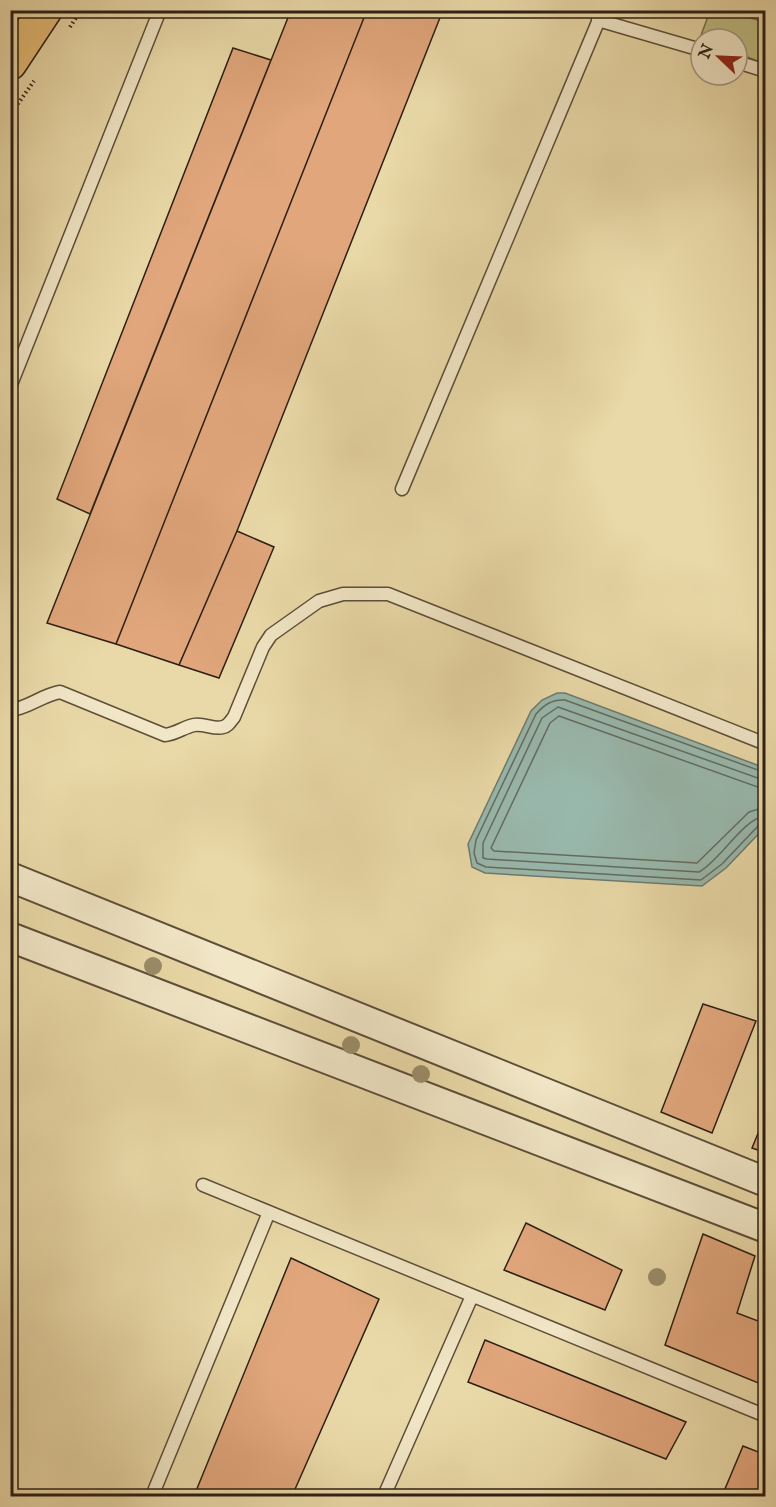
<svg xmlns="http://www.w3.org/2000/svg" width="776" height="1507" font-family="'IM FELL English',serif">
<style>
.green{fill:#bfbd82;stroke:#766e4b;stroke-width:1.5}
.water{fill:#99b9ae;stroke:#6d7b70;stroke-width:1.5}
.lines{fill:none;stroke-linecap:round;stroke-linejoin:round}
.shore{stroke:#626c61;stroke-width:1.5}
.building{fill:#e1a67c;stroke:#2c1f14;stroke-width:1.5}
.service-casing{stroke:#5c4e39;stroke-width:15}
.tertiary-casing{stroke:#5c4e39;stroke-width:32}
.primary-casing{stroke:#2c1f14;stroke-width:36}
.path{stroke:#2c1f14;stroke-width:4;stroke-dasharray:1.5 3;stroke-linecap:butt}
.service{stroke:#f1e6c6;stroke-width:12}
.tertiary{stroke:#f1e6c6;stroke-width:28}
.primary{stroke:#e5bc74;stroke-width:33}
.tree{fill:#9a8d69}
</style>
<rect width="100%" height="100%" fill="#ead9a8"/>
<filter id="stains"><feTurbulence type="fractalNoise" baseFrequency=".00333" numOctaves="4"/><feColorMatrix values="0 0 0 0 .2 0 0 0 0 .09 0 0 0 0 .02 0 0 0 .5 -.17"/></filter>
<radialGradient id="worn" r=".72"><stop offset=".6" stop-color="#630" stop-opacity="0"/><stop offset="1" stop-color="#630" stop-opacity=".3"/></radialGradient>
<!-- green -->
<path class="green" d="M710,11h16l39,11v42l-28,-11v-14l-37,-1z"/>
<!-- water -->
<path class="water" d="M557,693h8l200,75v59l-39,41 -24,18 -217,-13 -13,-6 -4,-23 63,-133 11,-11z"/>
<g class="lines">
<!-- shore -->
<path class="shore" d="M766,773l-201,-73c-13,-1 -21,5 -29,14l-60,126 -2,13 3,10 9,4 215,13 21,-16 37,-39 7,-2
M766,781l-208,-74 -16,11 -59,125v15l4,1 212,13c21,-11 45,-55 67,-56
M766,790l-207,-74 -9,7 -59,125 3,3 203,12 52,-51 17,-5"/>
</g>
<!-- building -->
<path class="building" d="M291,10h76l-251,634 -69,-21z
M367,10h76l-206,521 -58,134 -63,-21z
M233,48l38,12 -181,454 -33,-15z
M237,531l37,16 -55,131 -40,-13z
M703,1004l53,17 -44,112 -51,-21z
M766,1114v39l-14,-5z
M526,1223l96,47 -17,40 -101,-40z
M703,1234l52,22 -18,57 29,11v62l-101,-41z
M291,1258l88,41 -87,197h-98z
M485,1340l201,82 -20,37 -198,-77z
M743,1446l23,9v41h-44z"/>
<g class="lines">
<defs>
<path id="service" d="M598,20l103,30
M737,62l29,9
M10,387l150,-377
M402,489l201,-479
M10,710c17,-1 32,-15 50,-18l105,43c11,-1 19,-8 29,-10 10,-2 20,5 29,2 5,-1 7,-5 11,-10l29,-70 8,-12 48,-34 24,-7h45l378,150
M203,1185l563,231
M152,1496l117,-284
M384,1496l88,-200"/>
<path id="tertiary" d="M10,877l756,305
M10,937l756,291"/>
<path id="primary" d="M10,63l35,-53"/>
</defs>
<!-- service casing -->
<use href="#service" class="service-casing"/>
<!-- tertiary casing -->
<use href="#tertiary" class="tertiary-casing"/>
<!-- primary casing -->
<use href="#primary" class="primary-casing"/>
<!-- path -->
<path class="path" d="M70,27l11,-17
M10,115l24,-34"/>
<!-- service -->
<use href="#service" class="service"/>
<!-- tertiary -->
<use href="#tertiary" class="tertiary"/>
<!-- primary -->
<use href="#primary" class="primary"/>
</g>
<!-- trees -->
<g class="tree">
<circle cx="153" cy="966" r="9"/>
<circle cx="351" cy="1045" r="9"/>
<circle cx="421" cy="1074" r="9"/>
<circle cx="657" cy="1277" r="9"/>
</g>
<!-- margin -->
<rect width="776" height="1507" fill="none" stroke="#ead9a8" stroke-width="36"/>
<rect x="12" y="12" width="752" height="1483" fill="none" stroke="#2c1f14" stroke-width="3"/>
<rect x="18" y="18" width="740" height="1471" fill="none" stroke="#2c1f14" stroke-width="1.5"/>
<!-- north arrow -->
<g transform="translate(719 57) rotate(293)"><circle r="28" fill="#f1e6c6" stroke="#a2967f" stroke-width="1.5"/>
<path d="M0-4.5L10 22L0 15L-10 22Z" fill="#8f2418"/>
<text y="-9" font-size="16" font-weight="bold" text-anchor="middle" fill="#2c1f14">N</text>
</g>
<rect width="100%" height="100%" filter="url(#stains)"/>
<rect width="100%" height="100%" fill="url(#worn)"/>
</svg>
